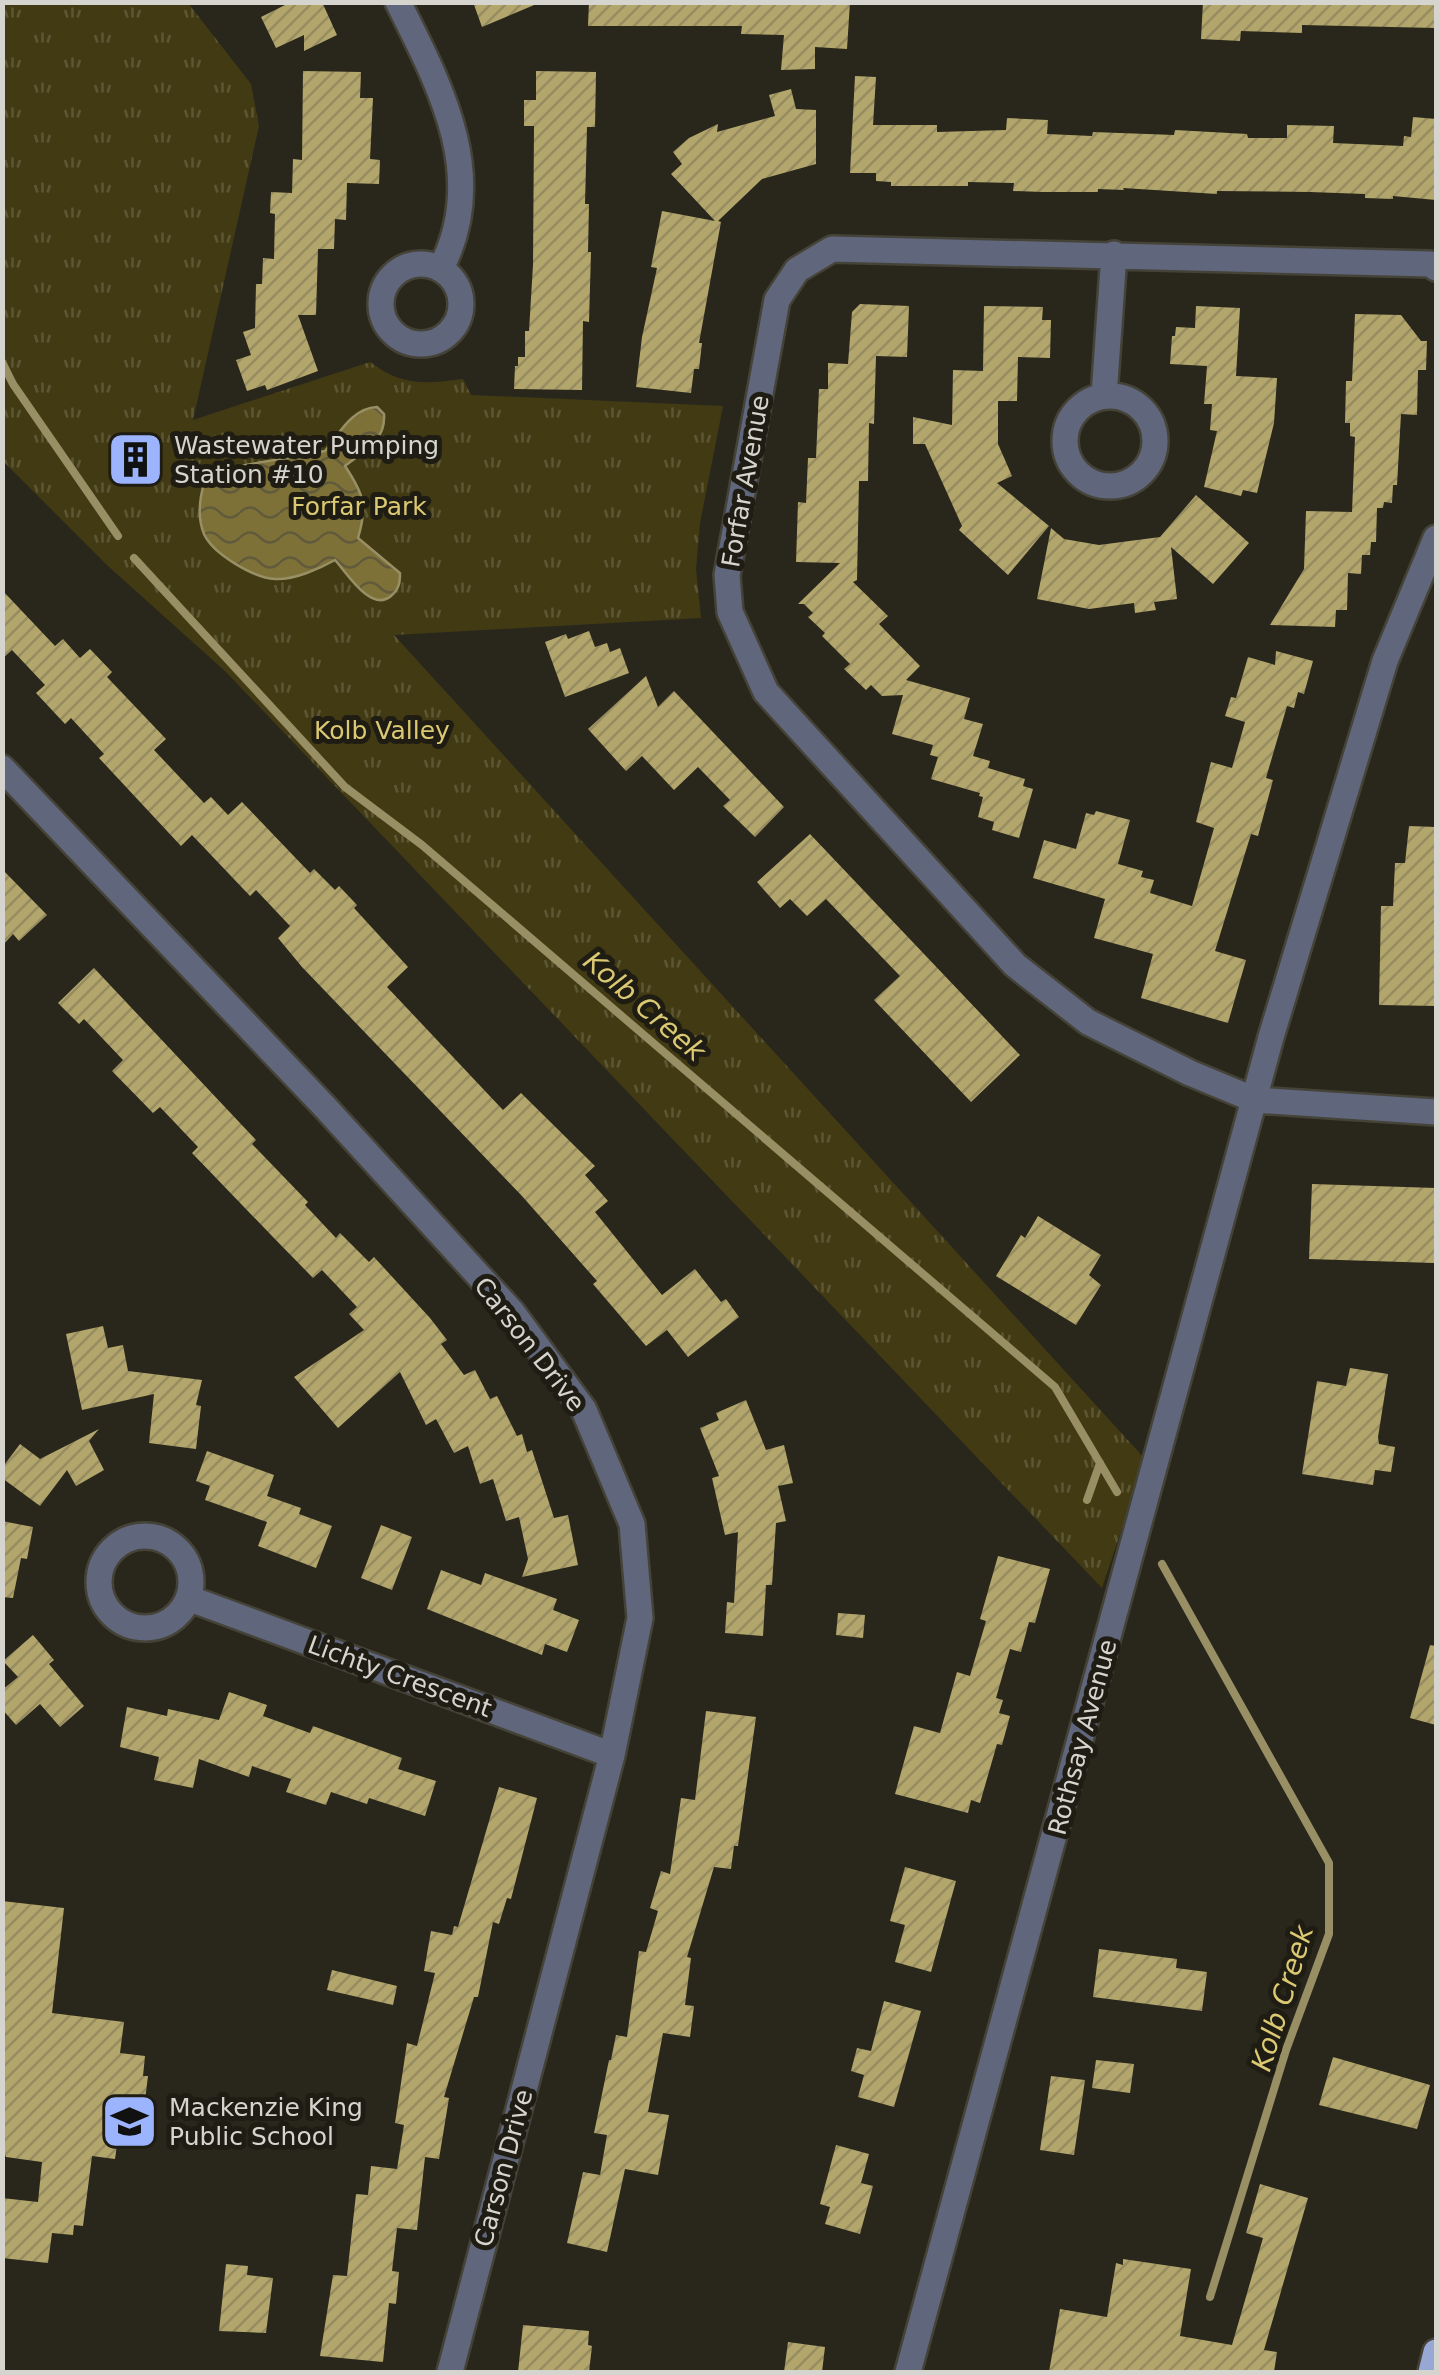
<svg xmlns="http://www.w3.org/2000/svg" width="1439" height="2375" font-family="'DejaVu Sans',sans-serif">
<style>
.park{fill:url(#park-tufts)}
.water{fill:url(#water-waves);stroke:#988f65;stroke-width:2.5}
.lines{fill:none;stroke-linecap:round;stroke-linejoin:round}
.stream{stroke:#988f65;stroke-width:8}
.building{fill:url(#building-hatch)}
.minor-casing{stroke:#454338;stroke-width:30}
.major-casing{stroke:#454338;stroke-width:30}
.minor{stroke:#60677d;stroke-width:25}
.major{stroke:#98a8d5;stroke-width:25}
.labels{text-anchor:middle;stroke-width:10;stroke-linejoin:round;paint-order:stroke}
.poi-label{font-size:25px;fill:#d6d4ce;stroke:#1f1d13;text-anchor:start}
.street-label{font-size:25px;fill:#d6d4ce;stroke:#1f1d13}
.park-label{font-size:25px;fill:#dbc872;stroke:#1f1d13}
.water-label{font-size:28px;font-style:italic;fill:#dcc973;stroke:#1f1d13}
</style>
<defs>
<pattern id="park-tufts" width="24" height="20" patternUnits="userSpaceOnUse" patternTransform="scale(2.5)"><rect width="24" height="20" fill="#423a13"/><path d="M3 7l-1-3M5 7V3M7 7l1-3M15 17l-1-3M17 17v-4M19 17l1-3" fill="none" stroke="#5d5634"/></pattern>
<pattern id="water-waves" width="16" height="10" patternUnits="userSpaceOnUse" patternTransform="scale(2.5)"><rect width="16" height="10" fill="#7d7138"/><path d="M0 5q4-4 8 0t8 0" fill="none" stroke="#625b3b"/></pattern>
<pattern id="building-hatch" width="6" height="6" patternUnits="userSpaceOnUse" patternTransform="scale(2.5)"><rect width="6" height="6" fill="#b3a66c"/><path d="M-1 1l2-2M0 6l6-6M5 7l2-2" fill="none" stroke="#968c60"/></pattern>
</defs>
<rect width="100%" height="100%" fill="#29271c"/>
<!-- park -->
<path class="park" d="M2,3h186l63,81 8,42 -66,294 177,-58c31,24 55,22 93,17l8,16 252,11 -23,117 -4,46 5,49 -307,17 751,824 -43,129 -877,-917 -117,-105 -105,-105z"/>
<!-- water -->
<path class="water" d="M377,407l7,7c2,27 -20,37 -39,52 18,27 23,39 13,72l42,35c0,10 -1,16 -9,23 -20,17 -44,-23 -56,-36 -16,9 -41,20 -60,19 -21,-1 -62,-25 -71,-45 -7,-17 -4,-38 1,-54l18,-11 102,-18c14,-17 27,-43 52,-44z"/>
<g class="lines">
<!-- stream -->
<path class="stream" d="M2,362l11,22 105,152
M134,558l211,229 77,58 633,542 62,105
M1087,1500l13,-37
M1162,1564l167,299v71l-43,116 -76,247"/>
</g>
<!-- building -->
<path class="building" d="M291,2h31l15,33 -33,16v-16l-28,13 -15,-31z
M473,2h66v1l-57,24z
M589,2h261l-3,47 -32,-2v22l-34,1 3,-35 -43,-1 1,-8h-154z
M1203,2h233v26l-134,-3v8l-61,-2 -1,10 -39,-2z
M303,71l58,1 -1,26h13l-3,61 10,1 -1,24 -32,-1 -1,37 -11,-1 -1,30h-16l-2,66h-18l20,56 -51,19 -2,-5 -18,6 -11,-31 15,-5 -8,-23 12,-4 1,-44h6l1,-26 11,1 1,-45 -5,-1 1,-21 21,1 1,-34 9,1z
M536,71l60,1 -1,55h-8l-2,77h4l-1,48h3l-2,70 -6,-1 -1,69 -68,-1 1,-23h3v-9h7v-26h4l4,-66 1,-139h-10v-26h12z
M855,76l21,1 -3,48h64v7l69,-2 1,-12 41,2 -1,14 45,2 1,-4 81,3 1,-5 72,4 1,4h39v-13l47,1 -1,17 70,3 1,-10 7,1 2,-20 23,2v81l-43,-4v3l-28,-1v-4l-55,-2 -93,-1v3l-94,-6 1,2 -26,-1v3h-56l-29,-1 1,-8 -46,-1v4h-77v-4l-15,-1v-8h-26z
M791,89l5,20 20,1v54l-54,15 -44,42 3,1 -22,121h3l-3,26h-5l-3,24 -55,-6 6,-50 15,-69 -6,-1 11,-56 53,10 -44,-47 11,-10 -9,-12 16,-14 29,-14 -1,8 58,-16 -6,-21z
M860,304l49,2 -2,51 -31,-1 -2,68 -5,-1 -1,58h-9l-2,99 -4,2 35,34 -9,8 41,42 -14,14 64,18 -6,21 19,5 -10,32 17,5 -2,7 37,11 -2,7 10,3 -14,49 -27,-8 2,-8 -16,-5 5,-20 -4,-1 1,-3 -49,-14 7,-22 -8,-2 3,-10 -41,-11 11,-39 -21,1 -11,-11 -5,5 -22,-21 6,-5 -28,-28 3,-3 -17,-16 5,-4 -9,-9h-6l42,-41 -44,-1 2,-60 8,1 2,-45h8l3,-69h9v-26l20,1 4,-52z
M984,306l59,1 -1,13h9l-1,38 -32,-1 -1,44h-19v43l14,32 -15,7 52,43 -41,49 -49,-45 3,-4 -37,-82h-12v-27l39,8 1,-55 30,1z
M1196,306l44,2 -4,68 41,2 -3,45 -17,70 -14,-3 -2,6 -37,-9 13,-56 -7,-1 2,-26h-8l3,-38 -37,-2 2,-28h3l1,-9 19,1z
M1355,314l46,1 20,26h6l-1,29h-8l-1,45 -16,-1 -4,71h-4l-1,18 -8,-1 -1,6h-6l-1,34h-5l-1,13h-8l-1,19 -13,-1 -1,37h-11l-1,17 -65,-2 34,-56 2,-58 46,1 3,-75 -5,-1v-13h-5l1,-42h6z
M1196,495l53,48 -36,41 -42,-37 6,52 -23,3 2,8 -21,3 -1,-10 -45,6 -52,-10 14,-71 13,11 35,6 61,-8z
M2,590l53,56 8,-7 17,19 10,-9 22,23 -5,5 59,62 -12,11 50,53 7,-6 17,18 14,-13 68,71 4,-4 21,21 4,-4 18,19 -3,3 54,59 -21,20 116,123 18,-17 74,73 -10,9 23,26 -13,11 67,83 33,-26 26,33 5,-3 13,18 -51,40 -21,-27 -21,16 -53,-62 4,-3 -75,-85 -220,-229 -24,-29 12,-12 -34,-36 -6,6 -58,-61 -11,11 -82,-88 5,-4 -33,-36 -6,6 -29,-31 9,-8 -33,-35 -10,9z
M589,631l6,16 12,-4 3,9 10,-4 9,25 -64,24 -20,-55 21,-8 2,5z
M1276,651l37,10 -9,33 -6,-2 -4,16 -7,-2 -21,72 7,2 -15,56 -7,-2 -36,117 31,9 -18,63 -87,-25 12,-44 -59,-16 11,-39 -72,-21 11,-38 32,9 10,-36 8,2 2,-4 34,9 -12,44 25,7 -2,6 13,3 -4,13 42,13 22,-78 -18,-6 15,-60 21,6 13,-46 -20,-6 6,-19 5,1 12,-41 27,8z
M646,676l12,31 16,-16 110,116 -29,30 -32,-31 7,-6 -32,-33 -24,23 -32,-34 -16,15 -38,-42z
M1409,826l27,1v179l-57,-1 2,-99h12l2,-43h10z
M810,834l210,221 -49,47 -97,-102 26,-24 -74,-77 -19,17 -17,-17 -10,9 -23,-26z
M2,869l45,46 -28,26 -6,-7 -11,12z
M94,968l162,172 -4,4 56,58 -3,3 31,33 4,-5 29,29 5,-5 56,61 17,22 -6,4 23,31 11,-5 15,29 7,-3 20,40 5,-2 5,18 5,-2 22,68 14,-3 10,50 -56,12 6,-18 -9,-42 -13,4 -13,-42 -13,5 -12,-38 -14,7 -18,-34 -10,6 -26,-53 -62,56 -44,-51 70,-47 -15,-16 8,-7 -35,-37 -9,8 -41,-42 -80,-83 6,-6 -38,-40 -7,6 -41,-42 11,-11 -39,-41 -5,5 -21,-21z
M1312,1184l124,4 -2,75 -125,-4z
M1038,1216l63,39 -12,20 12,10 -25,40 -80,-49 25,-41 4,3z
M103,1326l5,22 15,-3 5,26 74,9 -6,25 5,1 -5,43 -47,-6 5,-49 -72,16 -16,-76z
M1350,1368l38,6 -10,63 1,7 16,3 -4,25 -16,-2 -2,15 -71,-11 15,-93 29,5z
M746,1400l20,50 18,-5 9,38 -15,3 8,35 -10,2 -4,62h-6l-3,51 -38,-3 2,-31 7,1 4,-71 -13,3 -13,-57 7,-2 -19,-48 19,-8 -3,-7z
M99,1429l-10,12 15,29 -28,16 -9,-16 -27,36 -38,-28v-10l18,-24 20,15z
M207,1451l67,24 -7,21 34,12 -2,6 33,12 -16,42 -58,-22 9,-24 -62,-22 5,-14 -14,-5z
M2,1521l31,6 -6,32 -6,-1 -8,40 -11,-1z
M381,1525l31,12 -20,53 -31,-12z
M998,1556l52,13 -15,54 -6,-1 -8,30 -11,-3 -14,49 7,2 -4,13 11,3 -8,29 -5,-1 -17,59 -9,-3 -3,13 -73,-19 19,-68 26,7 17,-61 13,4 16,-55 -6,-2z
M441,1570l40,15 4,-12 72,26 -4,11 26,10 -12,32 -22,-8 -3,11 -115,-46z
M838,1613l27,2 -2,23 -27,-3z
M33,1635l21,25 -5,4 35,42 -24,21 -20,-23 -24,21 -14,-16v-19l16,-13 -15,-16z
M1430,1645l6,1v79l-26,-7z
M229,1692l38,13 -4,11 47,17 3,-7 89,32 -4,11 38,12 -11,35 -56,-18 -2,6 -36,-12 -5,13 -40,-13 5,-13 -39,-13 -3,11 -50,-18 -6,29 -39,-8 5,-23 -39,-10 7,-40 40,9 1,-7 51,11z
M706,1711l50,6 -18,129h-4l-3,23 -17,-2 -27,90 4,1 -6,47 9,1 -4,31 -27,-4 -15,79 21,3 -11,60 -33,-6 -18,83 -40,-9 16,-71 17,3 7,-40 -13,-2 15,-73h2l5,-25 11,2 12,-86 7,1 12,-41 -8,-3 11,-37 9,3 11,-76 14,2z
M499,1787l38,11 -26,101 -4,-1 -8,26 -6,-2 -15,75h-4l-30,100 5,1 -10,61 -14,-2 -8,73 -20,-2 -5,43 7,1 -3,32 -7,-1 -6,59 -63,-6 13,-81 14,1 9,-82 12,1 3,-29 26,3 7,-44 -9,-2 12,-80 10,3 18,-73 -11,-2 7,-40 21,4 2,-9 4,1z
M905,1867l51,14 -25,91 -36,-10 10,-37 -15,-4z
M2,1901l62,7 -12,105 72,9 -4,31 25,3 -2,20h5l-7,57 -22,-2 -4,28 -23,-3 -9,70 -9,-1 -1,10 -21,-2 -4,30 -46,-5v-60l36,4 4,-40 -36,-5 -4,-8z
M1099,1949l78,10 -1,9 31,4 -5,39 -109,-14z
M332,1970l65,16 -4,19 -66,-15z
M884,2001l37,10 -27,96 -36,-10 6,-22 -13,-4 6,-23 14,3z
M1333,2057l97,28 -13,44 -98,-24z
M1096,2060l38,4 -4,29 -38,-5z
M1051,2076l34,4 -11,75 -34,-5z
M836,2145l33,9 -8,29 12,3 -13,48 -35,-10 5,-17 -10,-3z
M1260,2184l48,14 -44,152 13,2 -3,20h-225l11,-63 47,8 9,-54 7,2v-6l68,10 -11,67 52,9 31,-107 -17,-5z
M226,2264l22,2 -1,9 26,3 -7,55 -47,-2z
M523,2325l66,6 -1,14 4,1 -3,26h-71z
M788,2342l37,5 -3,25h-38z"/>
<g class="lines">
<defs>
<path id="minor" d="M398,2c42,84 91,174 43,266
M381 304a40 40 0 1 1 80 0a40 40 0 1 1-80 0Z
M1436,268l-6,-4 -598,-15 -35,21 -20,30 -50,275 3,37 36,80 249,273 73,57 102,51 65,27 181,12
M1104,396l10,-142
M1065 441a45 45 0 1 1 90 0a45 45 0 1 1-90 0Z
M2,768l322,338 188,206 72,98 48,114 8,94 -28,137 -162,617
M99 1582a46 46 0 1 1 92 0a46 46 0 1 1-92 0Z
M188,1598l424,157
M908,2372l363,-1335 114,-376 51,-123"/>
<path id="major" d="M1431,2372l5,-20"/>
</defs>
<!-- minor casing -->
<use href="#minor" class="minor-casing"/>
<!-- major casing -->
<use href="#major" class="major-casing"/>
<!-- minor -->
<use href="#minor" class="minor"/>
<!-- major -->
<use href="#major" class="major"/>
</g>
<!-- icons -->
<defs>
<symbol id="building-square" viewBox="-11 -11 22 22"><rect x="-9" y="-9" width="18" height="18" rx="4" fill="#9bb4fd" stroke="#1f1d13"/><path d="M-4-6H4V6H1V3H-1V6H-4ZM-2.5-4.3h1.7v1.8h-1.7ZM.8-4.3h1.7v1.8H.8ZM-2.5-1h1.7V.8h-1.7ZM.8-1h1.7V.8H.8Z" fill="#111"/></symbol>
<symbol id="school-square" viewBox="-11 -11 22 22"><rect x="-9" y="-9" width="18" height="18" rx="4" fill="#9bb4fd" stroke="#1f1d13"/><path d="M0-5L7-2L0 1L-7-2ZM-4 1L0 2.5L4 1V4Q0 6-4 4Z" fill="#111"/></symbol>
</defs>
<g fill-rule="evenodd">
<use href="#building-square" x="104" y="428" width="63" height="63"/>
<use href="#school-square" x="98" y="2090" width="63" height="63"/>
</g>
<g class="labels">
<!-- poi labels -->
<g class="poi-label">
<text x="174" y="454">Wastewater Pumping<tspan x="174" dy="29">Station #10</tspan></text>
<text x="169" y="2116">Mackenzie King<tspan x="169" dy="29">Public School</tspan></text>
</g>
<!-- street labels -->
<g class="street-label">
<text transform="translate(745 481) rotate(-80)" y="9">Forfar Avenue</text>
<text transform="translate(530 1344) rotate(52)" y="9">Carson Drive</text>
<text transform="translate(400 1676) rotate(20)" y="9">Lichty Crescent</text>
<text transform="translate(1082 1737) rotate(-75)" y="9">Rothsay Avenue</text>
<text transform="translate(503 2168) rotate(-75)" y="9">Carson Drive</text>
</g>
<!-- park labels -->
<g class="park-label">
<text x="359" y="515">Forfar Park</text>
<text x="382" y="739">Kolb Valley</text>
</g>
<!-- water labels -->
<g class="water-label">
<text transform="translate(645 1006) rotate(41)" y="10">Kolb Creek</text>
<text transform="translate(1282 1998) rotate(-73)" y="10">Kolb Creek</text>
</g>
</g>
<!-- border -->
<rect width="1439" height="2375" fill="none" stroke="#d6d4ce" stroke-width="10"/>
</svg>
